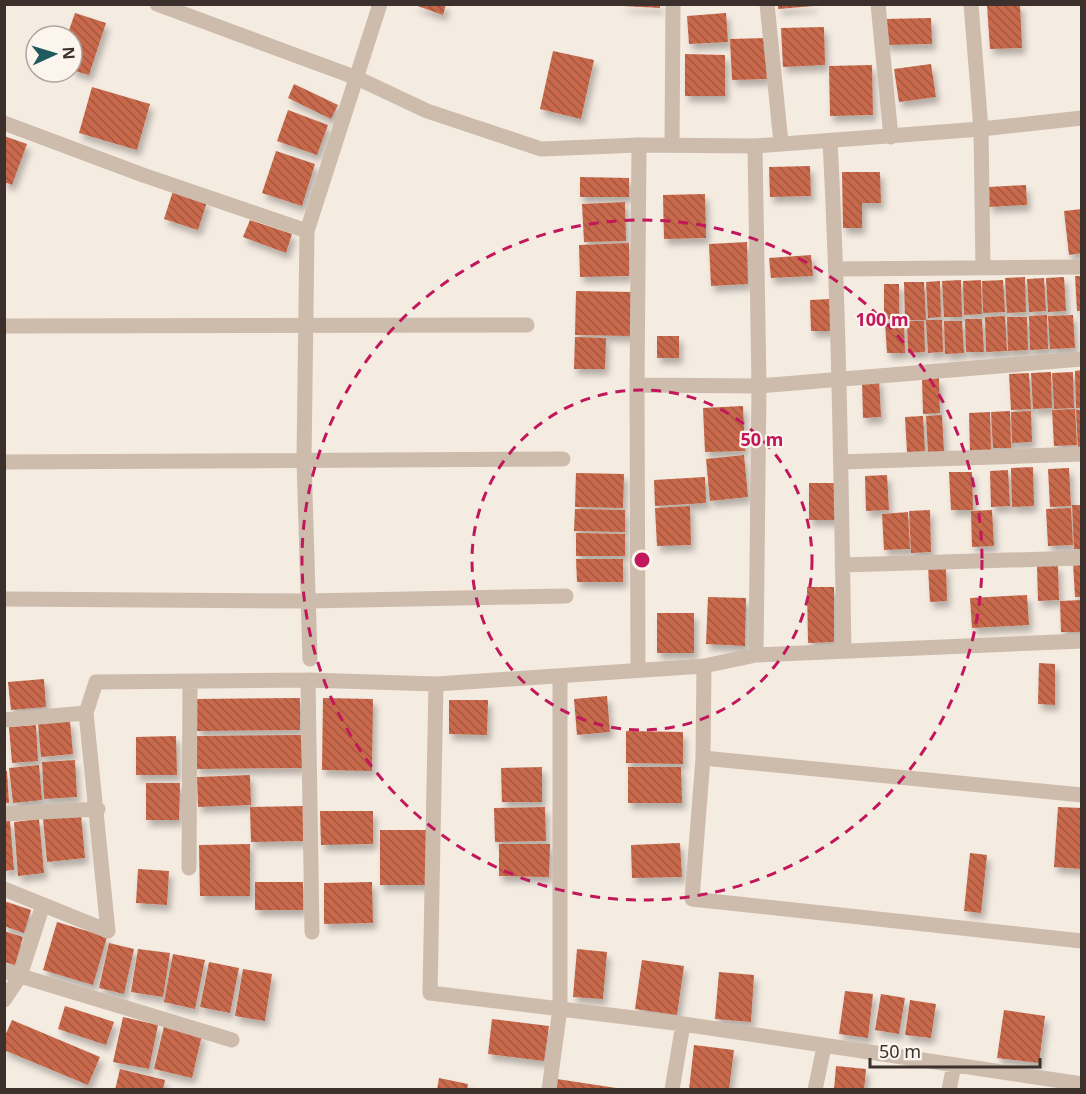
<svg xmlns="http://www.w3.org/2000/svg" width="1086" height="1094" font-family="'Noto Sans',sans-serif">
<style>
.building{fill:url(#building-back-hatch);filter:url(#shadow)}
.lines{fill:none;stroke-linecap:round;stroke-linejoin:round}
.minor{stroke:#cdbbac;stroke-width:15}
.tertiary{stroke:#cdbbac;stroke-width:15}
.ring{fill:none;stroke:#c2185b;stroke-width:3;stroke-dasharray:10 8}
.centre{fill:#c2185b;stroke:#fbf5ee;stroke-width:3}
.ring-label{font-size:18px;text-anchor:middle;font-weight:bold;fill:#c2185b;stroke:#fbf5ee;stroke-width:4.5;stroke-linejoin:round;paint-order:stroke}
</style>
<defs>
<pattern id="building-back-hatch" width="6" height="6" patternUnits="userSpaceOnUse" patternTransform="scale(1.5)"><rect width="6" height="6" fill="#c8694b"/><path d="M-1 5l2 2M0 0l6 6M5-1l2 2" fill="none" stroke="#a4573f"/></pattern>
<filter id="shadow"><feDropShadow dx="3.5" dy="6" stdDeviation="3" flood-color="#0004"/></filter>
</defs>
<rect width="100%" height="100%" fill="#f4ebe1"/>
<!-- building -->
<path class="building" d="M412,4h34l-3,11z
M623,4h37v4l-37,-2z
M778,4h36v2l-36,3z
M1020,4l2,44 -32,1 -3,-44z
M75,13l31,10 -17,52 -17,-5v-34h-5z
M726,13l2,29 -39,2 -2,-28z
M931,18l1,26 -47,1 -1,-26z
M824,27l1,38 -42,2 -2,-39z
M766,38l1,41 -35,1 -2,-41z
M553,51l41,9 -13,59 -41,-10z
M685,54l40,1v41h-40z
M931,64l5,33 -37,5 -5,-33z
M872,65l1,50 -43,1 -1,-50z
M294,84l44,21 -7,14 -43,-21z
M92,87l58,17 -13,46 -58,-17z
M288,110l40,15 -11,30 -40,-14z
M4,136l23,8 -15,41 -8,-3z
M276,151l39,13 -13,42 -40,-13z
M810,166l1,30 -41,1 -1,-30z
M842,172h38l1,31h-19v25h-19z
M580,177l49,1v19h-49z
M1026,185l1,20 -38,2 -1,-20z
M173,191l34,11 -9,28 -34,-11z
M705,194l1,44 -42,1 -1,-44z
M625,202l1,39 -42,1 -2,-38z
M1082,209v44l-13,2 -5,-44z
M250,220l42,14 -6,19 -43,-16z
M747,242l1,42 -37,2 -2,-42z
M629,243v33l-49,1 -1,-32z
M811,255l2,21 -42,2 -2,-20z
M1075,276h7v35h-5z
M1025,277l1,35 -19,1 -2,-35z
M1064,277l2,34 -18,1 -2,-34z
M1044,278l2,33 -17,1 -2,-33z
M961,280l1,37h-18l-2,-36z
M981,280l1,34 -18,1 -1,-34z
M1003,280l2,32 -22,1 -1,-32z
M940,281l1,36 -13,1 -2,-36z
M904,282h20l2,38h-21z
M884,284h15v35h-15z
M576,291l56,1v44l-57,-1z
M830,299l1,32h-20l-1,-31z
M1047,315l1,34 -18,1 -1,-34z
M1073,315l2,33 -25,1 -2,-33z
M1005,316l2,35 -21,1 -1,-35z
M1007,317h20l1,33 -20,1z
M965,319h17l2,33h-18z
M926,320h16l1,32 -15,1z
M907,321h17l1,31 -17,1z
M944,321h18l2,32 -19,1z
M904,322l1,31h-18l-2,-30z
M657,336h22v22h-22z
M575,337l31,1 -1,31h-31z
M1082,370v38h-6l-1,-37z
M1051,372l1,36 -19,1 -2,-36z
M1073,372l1,36 -20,1 -2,-36z
M1029,373l2,36 -20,1 -2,-36z
M922,378h17l1,35 -17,1z
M879,379l2,38 -18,1 -1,-38z
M743,406l2,45 -40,1 -2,-44z
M1075,409l2,36 -23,1 -2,-36z
M1076,410h6v38h-4z
M1010,411l1,37h-18l-2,-36z
M1031,411l1,31 -20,1 -1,-31z
M990,412l1,38 -21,1 -1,-38z
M942,415l2,37 -16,1 -2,-37z
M923,416l2,35 -18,1 -2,-35z
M744,455l4,42 -38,4 -4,-42z
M1033,467l1,39 -22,1 -1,-39z
M1069,468l2,38 -21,1 -2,-38z
M1008,470l2,36 -19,1 -1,-36z
M949,472h23l1,38h-22z
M576,473l48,1 -1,34 -48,-1z
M887,475l2,35 -23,1 -1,-35z
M705,477l1,26 -51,3 -1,-26z
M809,483h27v37h-27z
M1072,505h10v44h-8z
M690,506l1,39 -34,1 -2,-38z
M1071,508l2,37 -25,1 -2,-37z
M575,509l50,1v22l-51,-1z
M930,510l1,42 -20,1 -2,-42z
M992,510l2,36 -22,1 -1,-36z
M908,512l2,37 -26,1 -2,-36z
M576,533l49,1v22h-49z
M576,559h47v23h-46z
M1073,562h9v35h-7z
M1058,565l1,35 -21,1 -1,-35z
M928,567h18l1,34 -17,1z
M807,587h27v55l-26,1z
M1027,595l2,30 -57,3 -2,-30z
M708,597l38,1 -1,48 -39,-2z
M1082,600v32h-21l-1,-31z
M657,613h37v40h-37z
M1039,663l16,1v41l-17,-1z
M44,679l2,28 -35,3 -3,-28z
M607,696l3,36 -33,3 -3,-36z
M300,698v32l-103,1v-32z
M323,698l50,1 -1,72 -50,-1z
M449,700h39l-1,35 -38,-1z
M70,721l3,33 -32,3 -3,-33z
M36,725l2,36 -26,2 -3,-36z
M626,731l57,1v32l-57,-1z
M301,735l1,33 -106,1v-33z
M176,736l1,39h-41v-38z
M75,760l2,37 -33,2 -2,-37z
M39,765l3,35 -29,3 -4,-35z
M542,767v35h-40l-1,-34z
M628,767h53l1,36h-54z
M4,771h3l2,32h-5z
M250,775l1,30 -53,2 -1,-30z
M146,783h34l-1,37h-33z
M304,806l1,35 -54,1 -1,-35z
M545,807l1,34 -51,1 -1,-34z
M1058,807l24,1v61l-28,-2z
M320,811h53v33l-52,1z
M81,815l4,43 -38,4 -4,-43z
M39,819l5,54 -26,3 -4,-54z
M4,821h6l4,49 -10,1z
M380,830h47v55h-47z
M680,843l2,34 -50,1 -1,-33z
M250,844v52h-50l-1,-51z
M499,844h51l-1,33 -50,-1z
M970,853l17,2 -6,58 -17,-2z
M138,869l31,2 -2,34 -31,-2z
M255,882h48v28h-48z
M372,882l1,41 -49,1v-41z
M4,901l27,9 -7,23 -20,-7z
M57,922l50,15 -14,48 -50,-15z
M4,931l19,6 -8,28 -11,-3z
M109,943l25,6 -10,45 -25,-6z
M138,949l32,4 -7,44 -32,-5z
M577,949l30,3 -4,47 -30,-2z
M173,954l32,6 -10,49 -31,-7z
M642,960l42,6 -7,49 -42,-6z
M209,962l30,6 -9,45 -30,-6z
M243,969l29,5 -7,47 -30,-5z
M719,972l35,3 -3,47 -36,-3z
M845,991l28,3 -5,44 -29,-4z
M881,994l24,4 -6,36 -24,-4z
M910,1000l26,4 -5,34 -26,-3z
M65,1006l49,16 -8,23 -48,-16z
M1004,1010l41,6 -6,47 -42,-5z
M123,1017l35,8 -9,44 -36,-7z
M492,1019l57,7 -5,35 -56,-7z
M12,1020l88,37 -12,28 -84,-35v-12z
M164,1026l38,9 -10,43 -38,-9z
M694,1045l40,5 -5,40h-40z
M836,1066l30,3 -2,21h-30z
M120,1069l45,11 -2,10h-48z
M439,1078l29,6 -1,6h-30z
M557,1079l59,9v2h-61z"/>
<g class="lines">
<!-- minor -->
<path class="minor" d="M767,4l14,139
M878,4l13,133
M971,4l10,125 2,139
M4,123l139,52 164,56
M830,141c9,170 11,340 14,510
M639,145l-2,240 122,1 -4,-240
M672,145l1,-141
M837,269l245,-2
M4,326l523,-1
M637,385l1,284
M4,462l559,-3
M841,462l241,-8
M842,565l240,-7
M4,599l304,2 258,-5
M756,655l3,-269 323,-27
M310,659l-6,-199 3,-229 73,-227
M704,666l-1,92 -11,141 390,42
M308,680l4,252
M436,684l-6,309 253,31 399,60
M4,720l82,-7 10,-31 212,-2 128,4 268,-18 52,-11 326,-14
M703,758l379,37
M4,814l94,-5
M189,868l1,-185
M4,889l104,42 -22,-218
M4,971l228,69
M4,1000l16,-24 23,-71
M549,1090l11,-82v-331
M672,1090l11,-66
M815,1090l9,-43
M949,1090l5,-25"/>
<!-- tertiary -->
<path class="tertiary" d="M157,4l200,74 70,33 114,38 98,-4 116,1 226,-17 101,-11"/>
</g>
<!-- distance rings -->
<g class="ring">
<circle cx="642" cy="560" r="170"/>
<circle cx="642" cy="560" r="340"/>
</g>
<circle cx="642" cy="560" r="9" class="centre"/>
<g class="ring-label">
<text x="882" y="326">100 m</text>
<text x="762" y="446">50 m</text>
</g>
<!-- border -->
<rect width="1086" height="1094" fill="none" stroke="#3b302b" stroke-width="12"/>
<!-- north arrow -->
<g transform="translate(54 54) rotate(86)"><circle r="28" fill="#fbf5ee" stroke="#aea6a0" stroke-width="1.5"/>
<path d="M0-4.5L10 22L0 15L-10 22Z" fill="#1f5a5e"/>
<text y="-9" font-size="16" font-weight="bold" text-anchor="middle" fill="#3b302b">N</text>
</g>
<!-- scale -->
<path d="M870 1058v9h170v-9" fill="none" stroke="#3b302b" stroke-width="3"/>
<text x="879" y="1058" font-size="18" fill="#3b302b" stroke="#fbf5ee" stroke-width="4.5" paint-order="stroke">50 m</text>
</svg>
